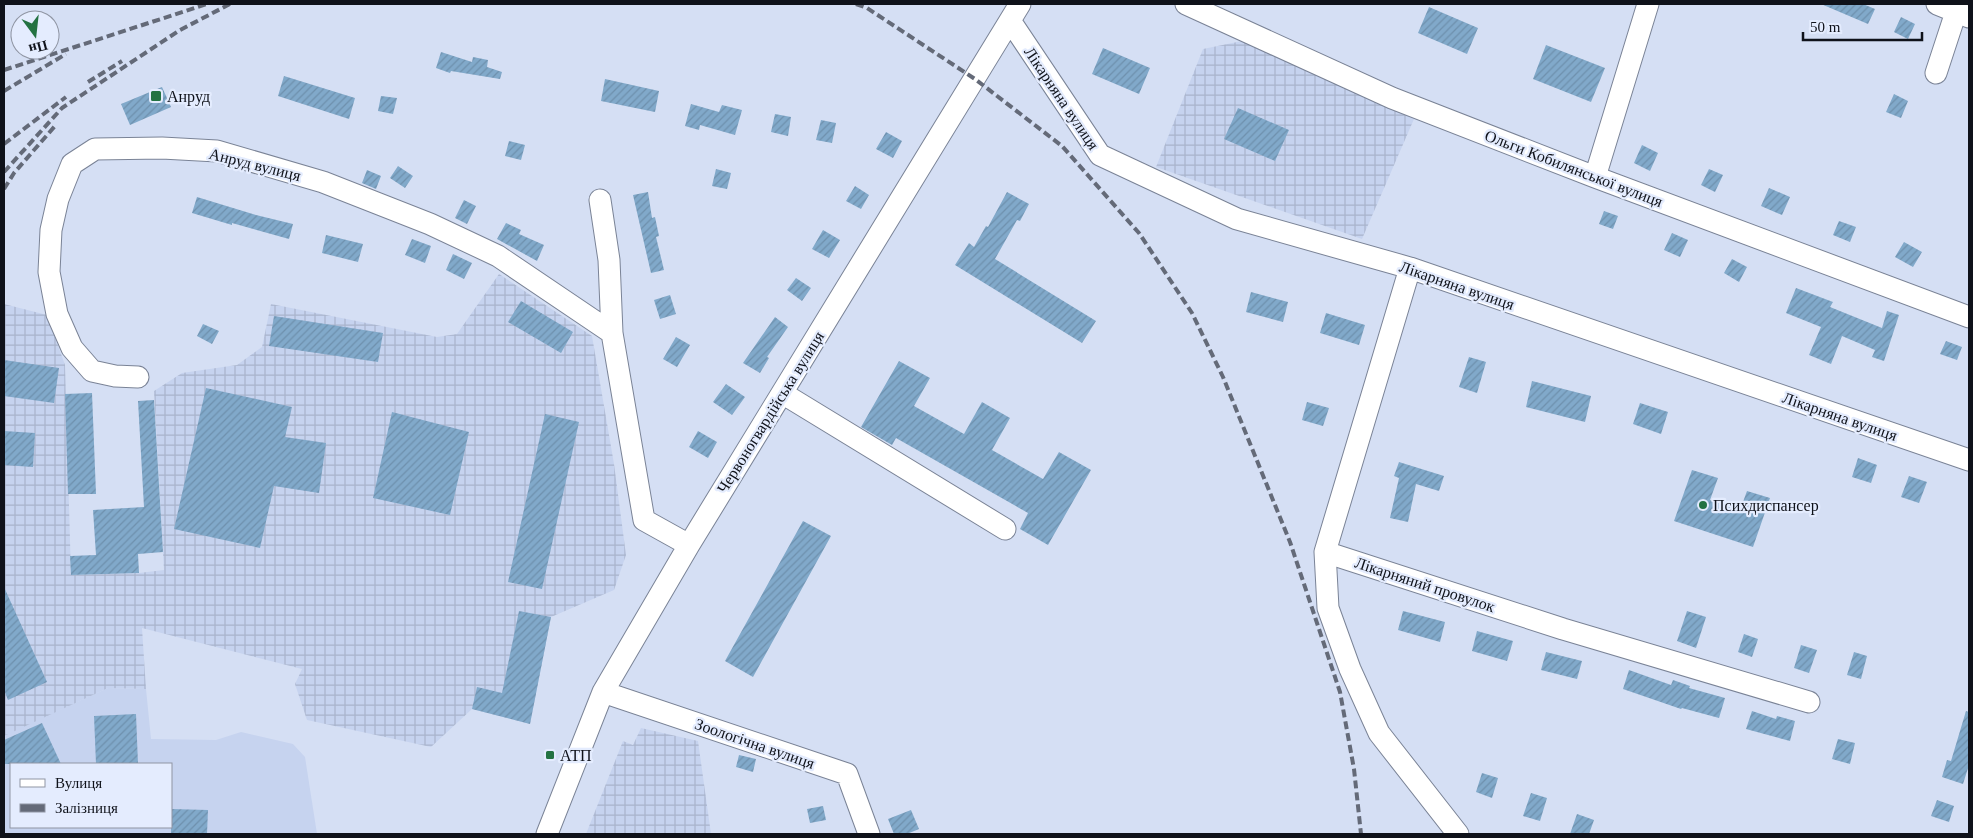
<svg xmlns="http://www.w3.org/2000/svg" width="1973" height="838" font-family="Georgia,serif">
<style>
.built{fill:#c6d3ef;fill-rule:evenodd}
.industrial{fill:url(#industrial-grid)}
.building{fill:url(#building-hatch)}
.lines{fill:none;stroke-linecap:round;stroke-linejoin:round}
.minor-casing{stroke:#7a8396;stroke-width:23}
.minor{stroke:#fff;stroke-width:21}
.rail{stroke:#646a78;stroke-width:4;stroke-dasharray:8 4;stroke-linecap:butt}
.poi-dot{fill:#237242;stroke:#e4ecfe;stroke-width:2}
.labels{text-anchor:middle;stroke-width:4.5;stroke-linejoin:round;paint-order:stroke}
.poi-label{font-size:16px;fill:#0f121a;stroke:#e4ecfe;text-anchor:start}
.street-label{font-size:16px;fill:#0f121a;stroke:#e4ecfe}
</style>
<defs>
<pattern id="industrial-grid" width="8" height="8" patternUnits="userSpaceOnUse" patternTransform="scale(1.25)"><rect width="8" height="8" fill="#c6d3ef"/><path d="M0 4h8M4 0v8" fill="none" stroke="#a9b4cc"/></pattern>
<pattern id="building-hatch" width="6" height="6" patternUnits="userSpaceOnUse" patternTransform="scale(1.25)"><rect width="6" height="6" fill="#81a9ca"/><path d="M-1 1l2-2M0 6l6-6M5 7l2-2" fill="none" stroke="#6e90ad"/></pattern>
</defs>
<rect width="100%" height="100%" fill="#d5dff4"/>
<!-- built -->
<path class="built" d="M108,688l38,1 5,50 65,1 25,-8 52,12 12,13 12,77h-313v-99zM11,764h160v63h-160z"/>
<!-- industrial -->
<path class="industrial" d="M1242,41l172,78 -52,120 -206,-72 47,-118z
M499,274l93,62 22,128 12,91 -12,35 -63,27 -21,107 -58,-15 -41,38 -124,-27 -12,-36 7,-15 -160,-41 4,61 -38,-1 -104,48v-432l43,11 18,50 6,210 68,-2 25,-3 -10,-179 28,-18 55,-8 25,-18 9,-43 166,33 20,-3z
M641,728l57,13 13,93h-125l37,-93 10,4z"/>
<!-- building -->
<path class="building" d="M1821,4h42l12,5 -7,15z
M1429,7l49,21 -11,26 -49,-21z
M1901,17l14,7 -7,15 -14,-7z
M1546,45l59,23 -14,34 -58,-23z
M1103,48l47,20 -11,26 -47,-20z
M441,52l31,10 1,-5 15,3 -1,7 15,5 -2,7 -49,-8 -1,2 -14,-5z
M284,76l71,22 -6,21 -71,-23z
M605,79l54,12 -4,21 -54,-11z
M162,87l9,20 -41,18 -9,-21z
M1894,94l14,7 -7,17 -15,-6z
M381,96l16,2 -4,16 -15,-3z
M691,104l28,8 3,-7 20,5 -7,25 -35,-10 -1,5 -14,-4z
M1238,108l51,22 -14,31 -51,-22z
M775,114l16,3 -3,19 -17,-4z
M821,120l15,3 -4,20 -16,-3z
M886,132l16,9 -9,17 -17,-9z
M509,141l16,4 -4,15 -16,-4z
M1642,145l16,8 -8,18 -16,-8z
M398,166l15,10 -8,12 -15,-10z
M716,169l15,4 -4,16 -15,-3z
M1709,169l14,6 -8,17 -14,-7z
M367,170l14,6 -5,13 -14,-6z
M855,186l14,9 -8,14 -15,-8z
M1769,188l21,9 -8,18 -21,-9z
M648,192l4,26 3,-1 4,19 -3,1 8,33 -13,3 -18,-78z
M1007,192l22,12 -9,17 -3,-1 -22,39 101,62 -14,22 -127,-78 14,-22 5,4 12,-21 2,1z
M197,197l59,18 37,9 -4,15 -57,-16v2l-40,-12z
M464,200l12,6 -9,18 -12,-6z
M1604,211l14,5 -5,13 -14,-5z
M1839,221l17,6 -6,15 -17,-7z
M506,223l15,7 -2,4 25,11 -7,16 -40,-22z
M823,230l17,10 -11,18 -17,-9z
M1672,233l16,7 -8,17 -16,-7z
M326,235l37,9 -5,18 -36,-9z
M412,239l19,7 -6,17 -20,-8z
M1904,242l18,10 -9,15 -18,-10z
M453,254l19,9 -8,16 -18,-9z
M1732,259l15,8 -8,15 -15,-9z
M796,278l15,10 -9,13 -15,-11z
M1796,288l37,14 -3,5 52,21 5,-17 12,4 -15,46 -12,-4 3,-7 -33,-14 -11,28 -22,-9 12,-28 -35,-14z
M1251,292l37,10 -5,20 -37,-10z
M670,295l6,19 -16,5 -6,-19z
M521,301l52,31 -12,21 -53,-31z
M1326,313l39,12 -6,20 -39,-12z
M274,316l109,17 -5,29 -109,-16z
M775,317l13,10 -21,30 2,1 -9,15 -17,-10z
M203,324l16,7 -7,13 -15,-8z
M676,337l14,8 -13,22 -14,-8z
M1946,341l16,6 -5,13 -17,-6z
M1469,357l17,5 -9,31 -18,-6z
M4,360l55,8 -5,35 -50,-7z
M899,361l31,17 -16,28 50,28 18,-32 28,16 -18,32 51,29 16,-27 32,18 -43,75 -28,-16 8,-16 -132,-75 -4,7 -31,-18z
M1532,381l59,15 -6,26 -59,-15z
M726,384l19,13 -13,18 -19,-13z
M206,388l86,19 -7,30 41,6 -7,50 -45,-7 -14,62 -86,-19z
M92,393l4,101h-28l-3,-100z
M154,400l9,152 -25,2 1,19 -68,2 -1,-19 26,-1 -3,-45 51,-3 -6,-106z
M1307,402l22,6 -6,18 -21,-6z
M1640,403l28,9 -7,22 -28,-10z
M392,412l77,20 -19,83 -77,-17z
M545,414l34,8 -37,167 -34,-7z
M4,431l31,2 -2,34 -29,-2z
M698,431l19,11 -9,16 -19,-11z
M1858,458l19,7 -6,18 -19,-6z
M1399,462l45,14 -5,15 -23,-7 -8,38 -18,-4 9,-40 -5,-2z
M1692,470l26,8 -8,22 30,10 7,-19 23,7 -17,49 -79,-26z
M1909,476l18,6 -8,21 -18,-6z
M803,521l28,15 -78,141 -28,-16z
M4,587l43,95 -39,18 -4,-10z
M519,611l32,6 -21,107 -58,-15 5,-22 25,6z
M1403,611l42,11 -5,20 -42,-12z
M1687,611l19,6 -10,31 -19,-7z
M1477,631l36,10 -6,20 -35,-10z
M1744,634l14,5 -6,18 -14,-5z
M1801,645l16,5 -8,23 -15,-5z
M1546,652l36,9 -5,18 -36,-9z
M1854,652l13,4 -6,23 -14,-4z
M1629,670l42,15 2,-5 17,6 -1,2 36,10 -6,20 -37,-10 -1,1 -58,-20z
M1752,711l24,8 1,-3 18,5 -5,20 -44,-12z
M1966,711l3,1v53l-6,19 -21,-7 5,-17 4,1z
M136,714l2,50h-42l-2,-48z
M42,723l19,41h-57v-24z
M1838,739l17,4 -5,21 -18,-5z
M739,755l17,4 -3,13 -17,-5z
M1482,773l16,5 -6,20 -16,-6z
M1531,793l16,5 -7,23 -17,-5z
M1937,800l17,6 -5,16 -18,-6z
M823,806l3,14 -16,3 -3,-14z
M171,809l37,1 -1,24h-36z
M911,810l8,19 -12,5h-13l-6,-15z
M1577,814l17,6 -5,14h-19z"/>
<g class="lines">
<defs>
<path id="minor" d="M1186,4l206,94 203,79 374,140
M1937,4l32,13
M1011,22l89,133 137,64 173,49 559,192
M1936,73l20,-61
M1595,177l53,-173
M600,200l9,60 3,73 32,187 45,25
M1410,268l-85,284 238,77 246,73
M138,377l-23,-1 -23,-5 -20,-23 -15,-34 -8,-42 2,-42 7,-31 14,-35 23,-15 67,-1 55,3 106,31 107,42 68,32 114,77
M782,393l223,136
M1325,552l3,56 22,61 29,64 79,101
M603,692l244,82 22,60
M547,834l56,-142 86,-147 331,-541"/>
</defs>
<!-- minor casing -->
<use href="#minor" class="minor-casing"/>
<!-- minor -->
<use href="#minor" class="minor"/>
<!-- rail -->
<path class="rail" d="M856,4l11,4 108,71 87,67 77,87 53,80 31,64 67,165 50,150 14,77 7,65
M4,70l203,-66
M88,82l34,-21
M4,91l62,-37
M4,144l62,-47
M4,172l58,-64 118,-78 50,-26
M4,189l10,-16 41,-47"/>
</g>
<!-- markers -->
<g class="poi-dot">
<rect x="150" y="90" width="12" height="12" rx="2.5"/>
<circle cx="1703" cy="505" r="5"/>
<rect x="545" y="750" width="10" height="10" rx="2.5"/>
</g>
<g class="labels">
<!-- poi labels -->
<g class="poi-label">
<text x="167" y="102">Анруд</text>
<text x="1713" y="511">Психдиспансер</text>
<text x="560" y="761">АТП</text>
</g>
<!-- street labels -->
<g class="street-label">
<text transform="translate(1062 98) rotate(56)" y="6">Лікарняна вулиця</text>
<text transform="translate(255 164) rotate(14)" y="6">Анруд вулиця</text>
<text transform="translate(1574 168) rotate(21)" y="6">Ольги Кобилянської вулиця</text>
<text transform="translate(1457 285) rotate(19)" y="6">Лікарняна вулиця</text>
<text transform="translate(770 412) rotate(-58)" y="6">Червоногвардійська вулиця</text>
<text transform="translate(1840 416) rotate(19)" y="6">Лікарняна вулиця</text>
<text transform="translate(1425 584) rotate(18)" y="6">Лікарняний провулок</text>
<text transform="translate(755 743) rotate(19)" y="6">Зоологічна вулиця</text>
</g>
</g>
<!-- border -->
<rect width="1973" height="838" fill="none" stroke="#0f121a" stroke-width="10"/>
<!-- legend -->
<rect x="10" y="763" width="162" height="65" fill="#e4ecfe" stroke="#8f95a3"/>
<rect x="20" y="779" width="25" height="8" fill="#ffffff" stroke="#8f95a3"/>
<text x="55" y="788" font-size="15" fill="#0f121a">Вулиця</text>
<rect x="20" y="804" width="25" height="8" fill="#646a78" stroke="#8f95a3"/>
<text x="55" y="813" font-size="15" fill="#0f121a">Залізниця</text>
<!-- north arrow -->
<g transform="translate(35 35) rotate(165)"><circle r="24" fill="#e4ecfe" stroke="#8f95a3"/>
<path d="M0-4L9 19L0 12L-9 19Z" fill="#237242"/>
<text y="-8" font-size="14" font-weight="bold" text-anchor="middle" fill="#0f121a">Пн</text>
</g>
<!-- scale -->
<path d="M1803 32v8h119v-8" fill="none" stroke="#0f121a" stroke-width="2.5"/>
<text x="1810" y="32" font-size="15" fill="#0f121a" stroke="#e4ecfe" stroke-width="4" paint-order="stroke">50 m</text>
</svg>
